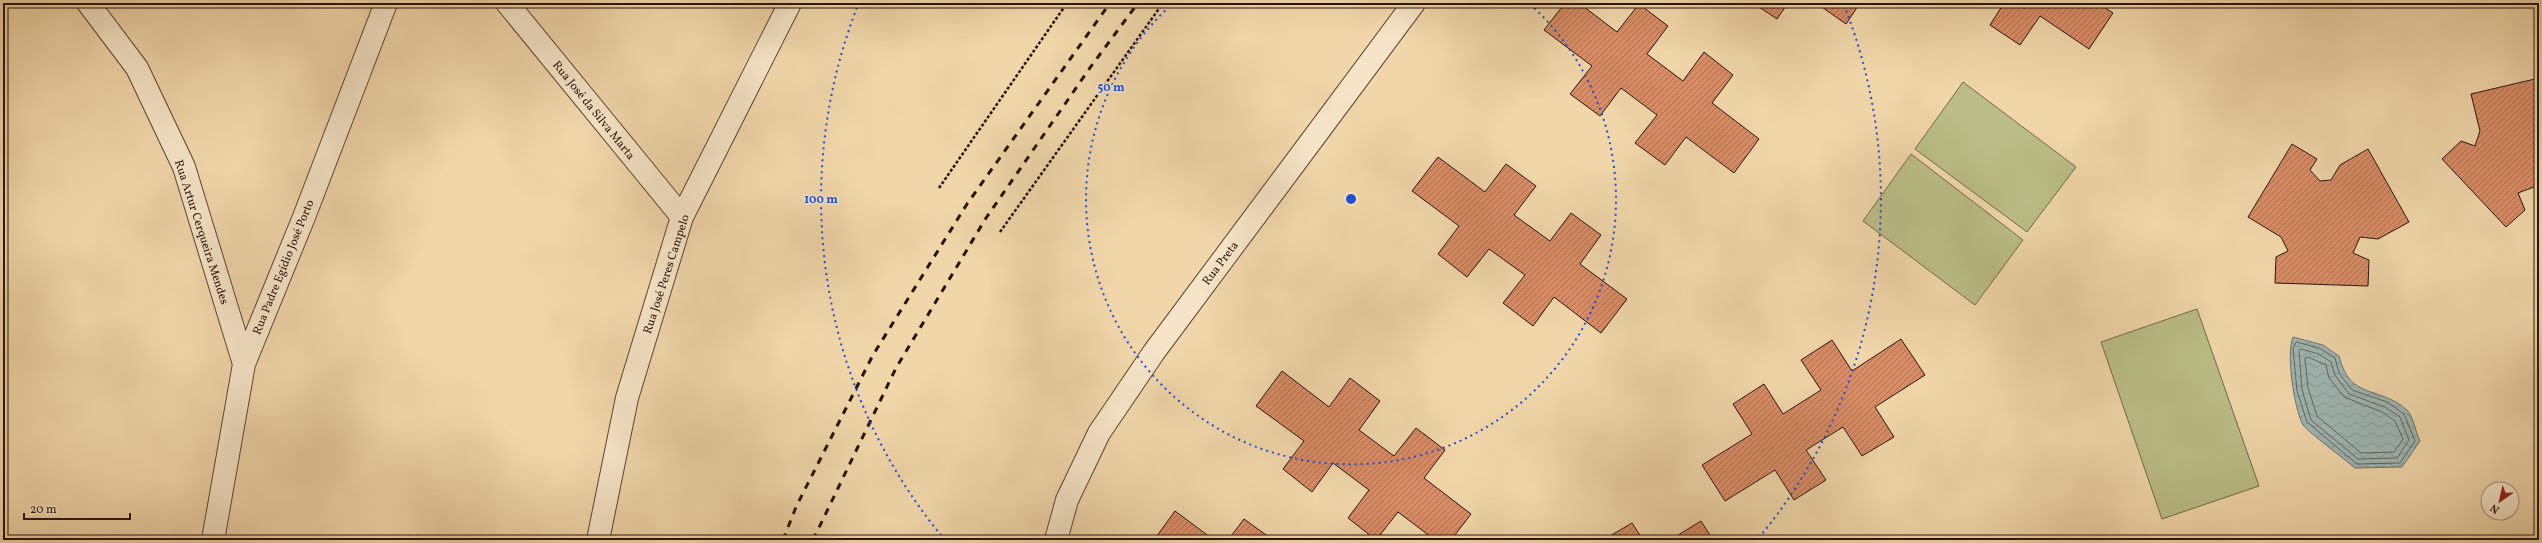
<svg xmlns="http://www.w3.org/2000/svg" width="2542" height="543" font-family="Vollkorn,serif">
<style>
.pitch{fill:#babd87;stroke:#726848}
.water{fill:url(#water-waves);stroke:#70746f}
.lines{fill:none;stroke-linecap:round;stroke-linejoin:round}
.shore{stroke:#64645e;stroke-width:1}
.building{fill:url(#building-hatch);stroke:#2a1208}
.street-casing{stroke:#5c4330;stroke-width:24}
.path{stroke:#2a1208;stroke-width:2.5;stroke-dasharray:3 2;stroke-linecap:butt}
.street{stroke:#f5e4c7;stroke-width:22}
.rail{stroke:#2a1208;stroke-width:3;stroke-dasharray:7 7;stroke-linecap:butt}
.ring{fill:none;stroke:#1d4ed8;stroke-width:2;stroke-dasharray:2 4}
.labels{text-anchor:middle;stroke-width:3;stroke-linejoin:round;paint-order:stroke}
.street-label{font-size:12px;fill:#2a1208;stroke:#f5e4c7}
.centre{fill:#1d4ed8;stroke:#f5e4c7;stroke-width:2}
.ring-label{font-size:12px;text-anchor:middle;font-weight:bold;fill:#1d4ed8;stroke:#f5e4c7;stroke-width:3;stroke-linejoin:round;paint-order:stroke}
</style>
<defs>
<pattern id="water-waves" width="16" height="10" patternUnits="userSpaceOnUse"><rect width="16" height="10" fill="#9eb6b3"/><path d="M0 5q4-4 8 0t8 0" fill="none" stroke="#889b98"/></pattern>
<pattern id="building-hatch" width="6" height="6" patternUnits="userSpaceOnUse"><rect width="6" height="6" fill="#d78d68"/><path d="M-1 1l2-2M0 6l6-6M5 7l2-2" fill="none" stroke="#af7254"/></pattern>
</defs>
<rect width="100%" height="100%" fill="#f0d6a9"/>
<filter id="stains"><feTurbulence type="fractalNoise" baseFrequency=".005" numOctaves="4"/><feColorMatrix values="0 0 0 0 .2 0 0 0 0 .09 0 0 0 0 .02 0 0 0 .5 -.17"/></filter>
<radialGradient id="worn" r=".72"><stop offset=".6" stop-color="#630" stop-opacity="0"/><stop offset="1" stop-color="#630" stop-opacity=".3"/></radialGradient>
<!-- pitch -->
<path class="pitch" d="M1963,82l113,85 -49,65 -112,-83z
M1911,154l112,86 -48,65 -112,-84z
M2197,309l62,177 -97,33 -61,-177z"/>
<!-- water -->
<path class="water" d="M2293,337l30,8 16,11c11,45 40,29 68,54 6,6 9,23 13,31l-18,26 -47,1c-9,-8 -47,-36 -52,-43 -9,-17 -17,-71 -10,-88z"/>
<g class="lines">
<!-- shore -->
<path class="shore" d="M2297,342l24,7 14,9 4,15 13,17 35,12 17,12 11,27 -15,22 -43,1 -50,-42 -10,-31 -4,-43z
M2301,349l18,5 12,8 4,13 14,19 36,13 15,10 9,23 -12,18 -39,1 -47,-39 -9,-30 -3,-39z
M2308,357l18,8 3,13 15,19 38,15 13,9 8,18 -9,13 -33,1 -44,-37 -9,-28 -3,-29z"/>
</g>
<!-- building -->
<path class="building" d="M1565,3h14l38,29 22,-28 29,22 -21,28 36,27 21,-29 29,23 -21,28 47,36 -25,34 -48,-36 -21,28 -30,-22 22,-28 -36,-27 -21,28 -30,-22 22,-28 -48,-36z
M1753,3h35l-11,16z
M1816,3h44l-14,21z
M2004,3h94l15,10 -24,36 -49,-33 -20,29 -30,-20z
M2539,78v115l-5,-6 -16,6 7,17 -19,17 -64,-68 19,-18 14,5 5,-15 -9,-37z
M2292,144l25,15 -7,11 10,11 11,-1 9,-15 28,-16 41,73 -31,17 -18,-2 -7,16 16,7 -1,26 -93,-3 1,-26 12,-6 -7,-14 -33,-20z
M1438,157l47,35 21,-28 30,22 -22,29 36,26 21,-28 30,22 -21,29 47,35 -26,34 -47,-36 -21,29 -30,-23 22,-28 -36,-26 -22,28 -29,-23 21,-28 -47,-35z
M1901,339l24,36 -50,32 19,30 -32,19 -19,-29 -37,23 20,30 -32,20 -19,-30 -50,31 -23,-36 50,-31 -19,-30 31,-20 19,30 38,-24 -20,-30 31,-20 20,31z
M1282,371l47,36 21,-29 30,23 -21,29 35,26 22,-28 29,22 -21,28 47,36 -20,26h-16l-37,-28 -22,28 -28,-22 21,-28 -36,-27 -21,29 -29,-23 21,-28 -48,-35z
M1175,511l39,29h-60z
M1244,519l29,21h-45z
M1701,521l12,19h-43z
M1632,523l11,17h-40z"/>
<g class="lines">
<defs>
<path id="street" d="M88,3l49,65 47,99 60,197
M507,3l175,214
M213,540l31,-176 60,-147 82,-214
M598,540l29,-142 55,-181 108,-214
M1056,540l11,-40 32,-67 55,-81 260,-349"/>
</defs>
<!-- street casing -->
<use href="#street" class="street-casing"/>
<!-- path -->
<path class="path" d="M939,188l128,-185
M1000,232l163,-229"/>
<!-- street -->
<use href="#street" class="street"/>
<!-- rail -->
<path class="rail" d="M783,540l13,-33 77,-152 94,-151 143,-201
M813,540l83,-172 90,-150 106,-153 46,-62"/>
</g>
<!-- distance rings -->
<g class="ring">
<path d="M1530 4A265 265 0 1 1 1172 4"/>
<path d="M945 540A530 530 0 0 1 858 5M1844 5A530 530 0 0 1 1757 540"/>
</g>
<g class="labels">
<!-- street labels -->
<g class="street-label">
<text transform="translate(594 110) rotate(51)" y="4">Rua José da Silva Marta</text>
<text transform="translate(202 232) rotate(72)" y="4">Rua Artur Cerqueira Mendes</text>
<text transform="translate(1220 263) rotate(-53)" y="4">Rua Preta</text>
<text transform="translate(283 267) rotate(-68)" y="4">Rua Padre Egídio José Porto</text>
<text transform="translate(666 274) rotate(-72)" y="4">Rua José Peres Campelo</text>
</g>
</g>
<circle cx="1351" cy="199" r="6" class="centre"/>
<g class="ring-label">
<text x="1111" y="91">50 m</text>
<text x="821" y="203">100 m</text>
</g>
<!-- margin -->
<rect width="2542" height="543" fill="none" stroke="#f0d6a9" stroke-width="16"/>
<rect x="4" y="4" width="2534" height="535" fill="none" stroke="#2a1208" stroke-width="2"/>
<rect x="8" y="8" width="2526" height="527" fill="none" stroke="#2a1208"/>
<!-- north arrow -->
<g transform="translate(2500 501) rotate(214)"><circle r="19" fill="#f5e4c7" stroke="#a4907b"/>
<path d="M0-3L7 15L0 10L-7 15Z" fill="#8f2418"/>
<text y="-6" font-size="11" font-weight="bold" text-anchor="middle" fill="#2a1208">N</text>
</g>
<!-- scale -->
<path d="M24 513v6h106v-6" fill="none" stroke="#2a1208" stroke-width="2"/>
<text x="30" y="513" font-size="12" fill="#2a1208" stroke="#f5e4c7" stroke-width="3" paint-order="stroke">20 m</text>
<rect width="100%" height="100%" filter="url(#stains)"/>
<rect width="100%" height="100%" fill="url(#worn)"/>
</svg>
